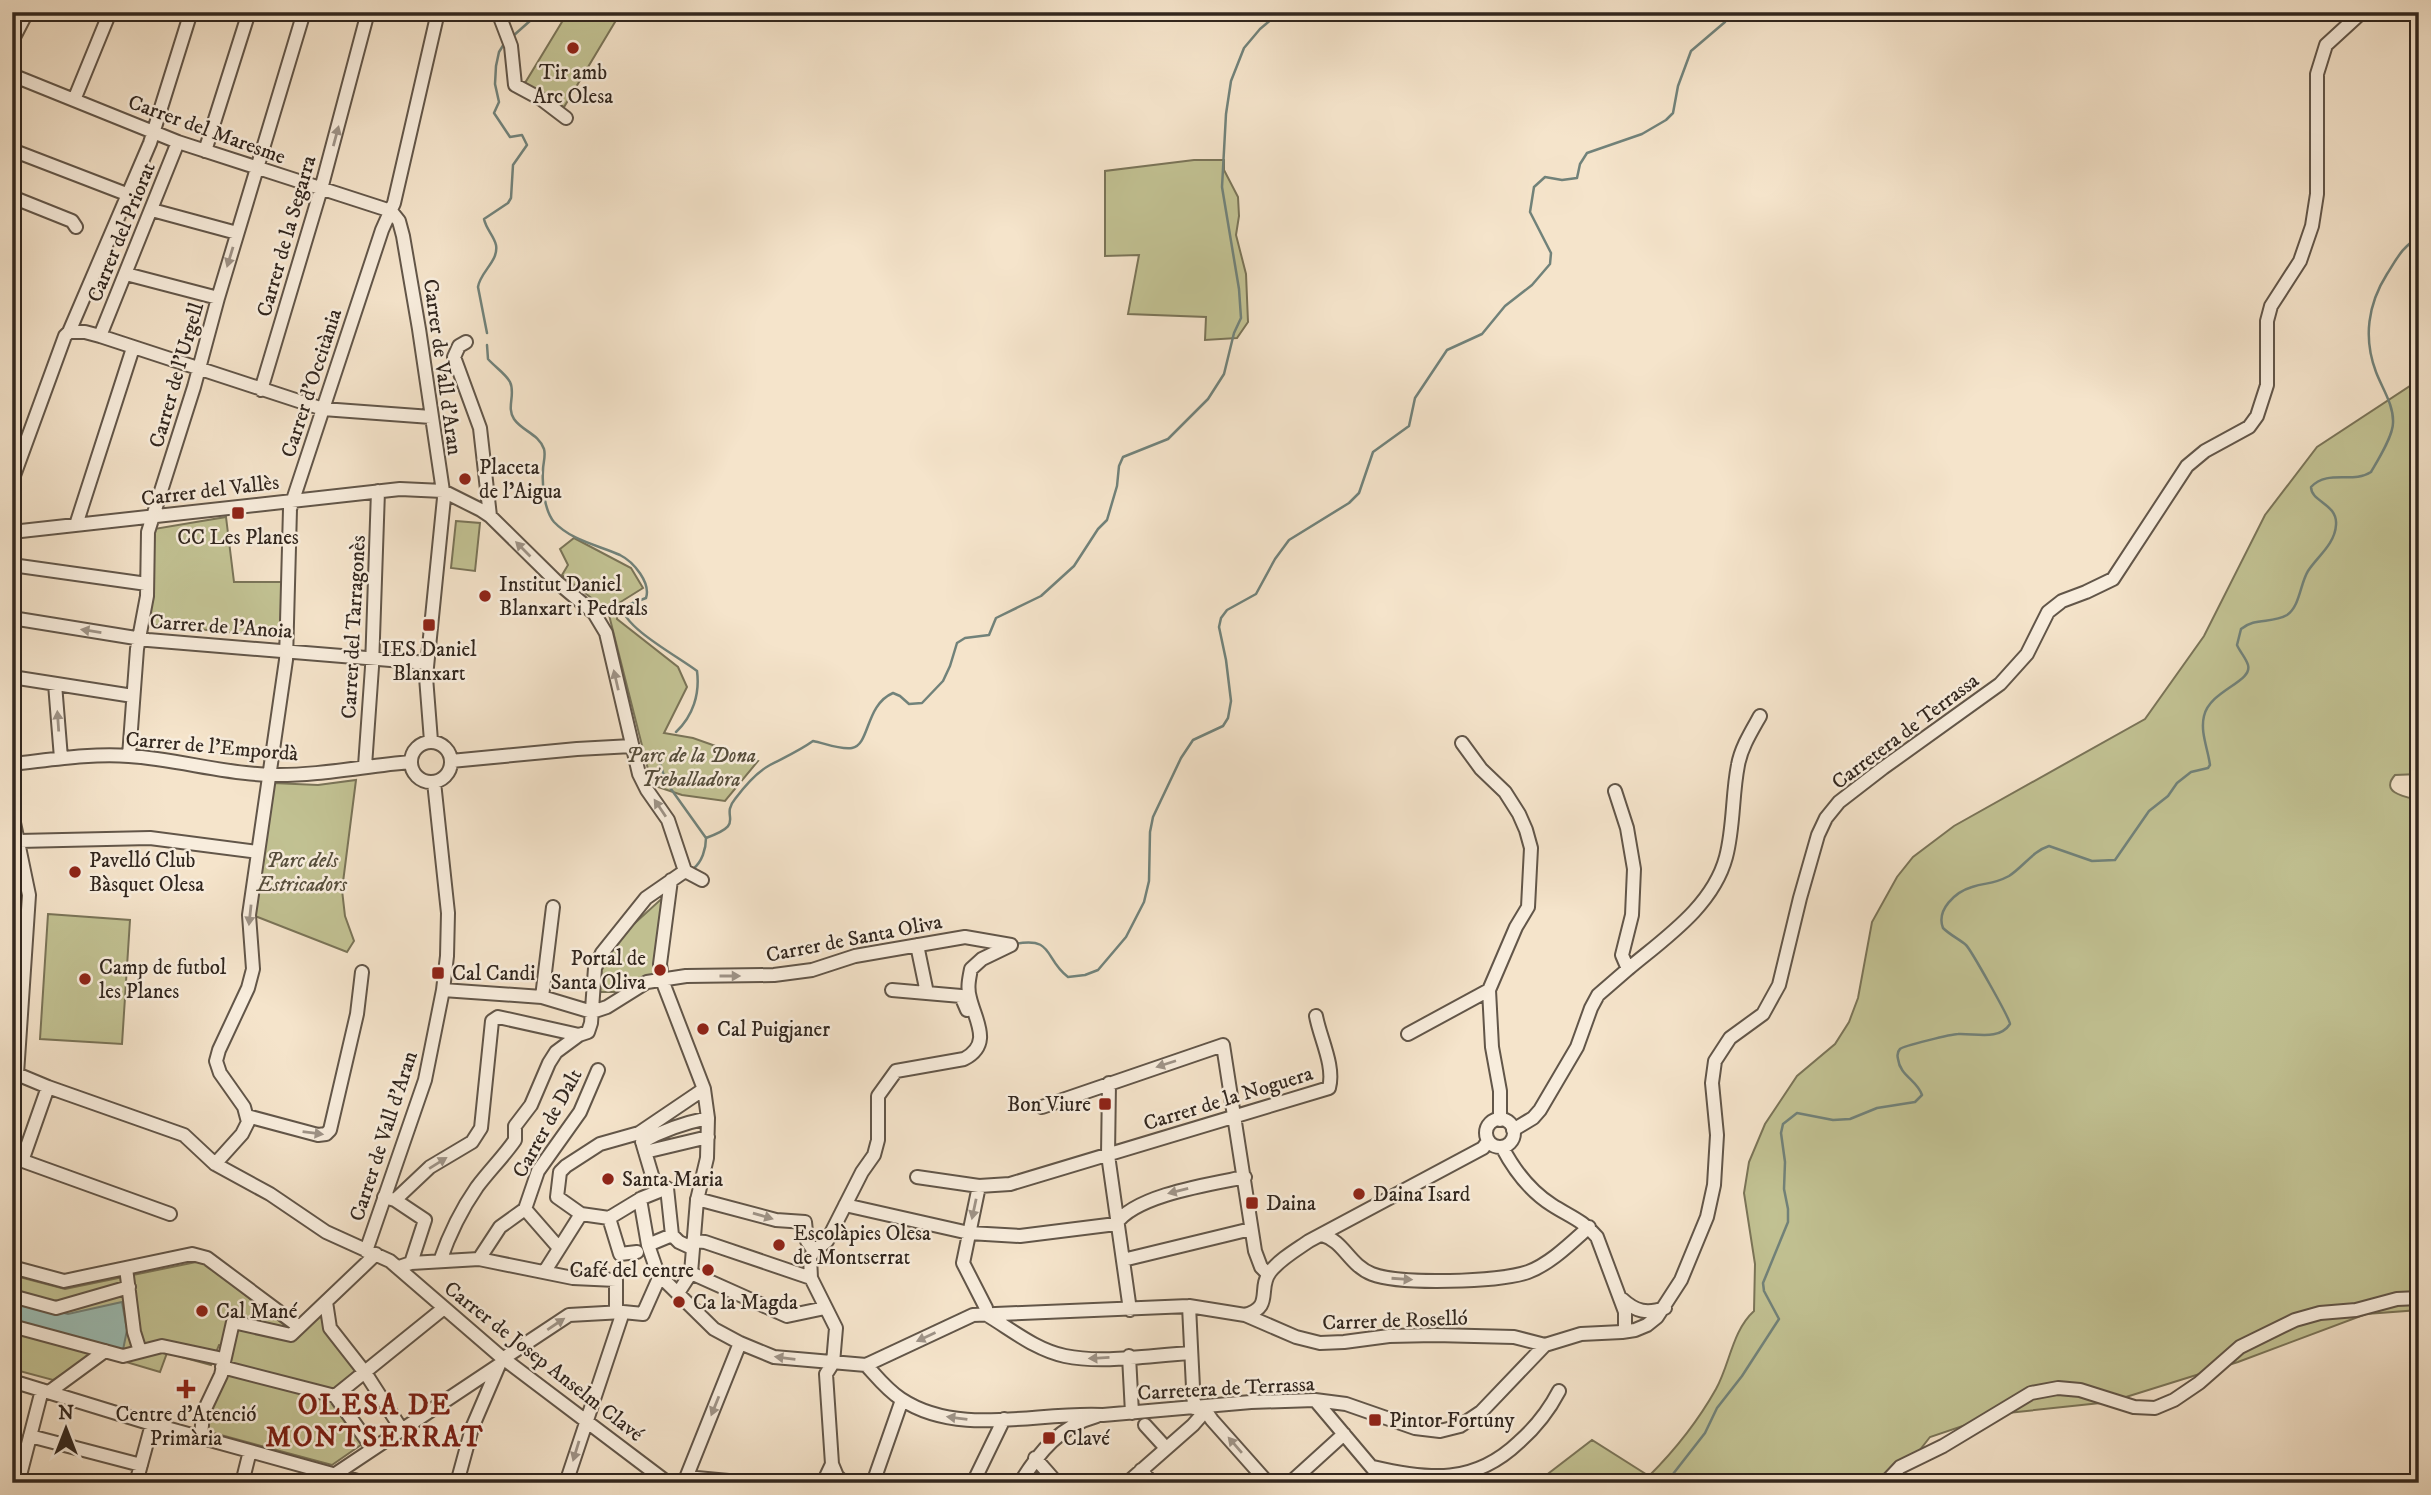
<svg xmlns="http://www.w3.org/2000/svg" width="2431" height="1495" font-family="'IM FELL DW Pica',serif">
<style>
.green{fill:#c2c293;stroke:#7a7458;stroke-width:2}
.water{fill:#9cbfb7;stroke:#71827a;stroke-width:2}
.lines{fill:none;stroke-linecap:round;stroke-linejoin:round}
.stream{stroke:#71827a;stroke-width:2.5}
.minor-casing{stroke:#625649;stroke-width:16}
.minor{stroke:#f8eddd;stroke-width:12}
.oneway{fill:#9e9387}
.poi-dot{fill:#8f2418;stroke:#f8eddd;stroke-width:2.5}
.labels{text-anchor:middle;stroke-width:5;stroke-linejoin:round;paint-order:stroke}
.poi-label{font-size:21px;fill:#31261e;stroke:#f8eddd;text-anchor:start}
.street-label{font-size:21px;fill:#31261e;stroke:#f8eddd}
.park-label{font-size:21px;font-style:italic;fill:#554d3b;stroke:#f8eddd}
.district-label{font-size:28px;font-weight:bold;letter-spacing:2px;fill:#7a1f14;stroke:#f8eddd}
</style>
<rect width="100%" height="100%" fill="#f5e4cb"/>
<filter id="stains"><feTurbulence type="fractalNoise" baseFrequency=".00286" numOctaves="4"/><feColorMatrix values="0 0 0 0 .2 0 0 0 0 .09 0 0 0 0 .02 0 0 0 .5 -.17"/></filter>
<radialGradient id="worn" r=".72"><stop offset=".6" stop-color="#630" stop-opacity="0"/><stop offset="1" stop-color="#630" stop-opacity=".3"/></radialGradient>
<!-- green -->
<path class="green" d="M568,12h53l-57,95 -39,-24z
M1194,160h30v10l14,27 1,19 -3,19 10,39 2,48 -11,16 -32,2 1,-23 -78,-3 11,-59 -34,1v-85z
M2419,383v391l-24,1c-16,18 11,22 24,25v510l-53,4 -128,48 -128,40 -112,12 -68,23 -36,46h-358l56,-43 57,36c25,-25 49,-55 67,-87 14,-25 16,-58 38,-78l1,-47 -11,-71 5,-31 16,-38 32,-48 38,-32 14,-22 9,-24 14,-76 25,-45 16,-20 41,-31 191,-107 59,-83 61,-121 52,-68 93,-61z
M226,517l8,65h50l-4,55 -134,-13 8,-30v-65z
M456,521l24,2 -5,48 -24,-3z
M574,538l57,30 12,20 -24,15 -2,16 61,48 9,20 -23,46 29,5 65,23 -33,40 -43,-6 -30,-10 -44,-174 -46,-36 6,-10 -8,-16z
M356,780l-14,110 3,26 9,25 -7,11 -92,-36 18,-133 45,2z
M669,892l-11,81 -39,19h-19l-1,-14 3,-25z
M48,914l82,6 -8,124 -82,-5z
M201,1261l90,69 32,-30 37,72 -27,20 35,48 -36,25 -126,-34 20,-85 -7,-1 -8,20 -44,-12 -7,19 -64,-19 -43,27 -41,-11v-94l53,14z"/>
<!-- water -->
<path class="water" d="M12,1300l56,14 54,-12 5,28 -4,20 -111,-27z"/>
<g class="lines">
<!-- stream -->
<path class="stream" d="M513,36l27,-24
M487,333l-9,-46c2,-15 21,-26 18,-42 -2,-9 -10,-16 -12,-26l24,-16 3,-5 2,-33 14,-20 -5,-10 -12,2 -16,-24 5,-11 -4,-18 1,-18 3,-14 5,-8
M487,345l1,14c7,8 18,15 22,23 6,12 -4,25 4,37 8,12 25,15 30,30 2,7 -1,14 -1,21 -1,15 1,40 11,52 18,19 44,23 66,33 14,7 31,28 26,43l-24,9c2,21 57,50 75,64 3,23 -4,45 -21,61
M660,764l6,18 40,56c0,11 -4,24 -13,31
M706,838c42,-15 13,-20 29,-39 9,-12 22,-27 35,-34 15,-8 29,-14 43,-24 11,2 27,9 39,7 18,-3 13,-43 41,-55l7,3 9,8 13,-1 21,-22 7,-15 7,-23 8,-5 24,-3 7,-17 45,-22 33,-30 24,-37 9,-9 10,-34 2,-20 4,-9 45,-18 40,-40 16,-25 10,-41 7,-15 -2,-29 -17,-102 4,-73 5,-33 13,-33 16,-19 20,-17
M1015,944c39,-8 29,15 53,33l17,-2 13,-5 28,-33 18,-35 5,-21 1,-49 3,-15 28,-59 12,-18 30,-14 5,-8 3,-17 -5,-41 -7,-33 2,-9 6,-8 29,-16 19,-35 14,-19 60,-37 10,-10 14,-41 36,-26 6,-28 32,-48 35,-16 23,-28 27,-21 18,-21 1,-11 -21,-41 4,-25 11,-10 17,3 15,-2 3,-14 7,-11 55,-19 24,-14 7,-7 5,-27 13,-35 34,-29 2,-10
M1666,1483l39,-50 12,-25 25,-32 37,-57 -15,-28 -1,-8 25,-61v-13l-4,-20 1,-27 -4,-29 2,-9 14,-11 36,7 17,-1 27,-11 38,-6 7,-7c-5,-15 -22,-19 -24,-36 -1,-4 -1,-7 2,-10 3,-3 52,-15 58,-15 17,-1 41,7 52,-10 0,-5 -39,-74 -44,-79 -7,-6 -16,-10 -23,-17 -7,-18 12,-36 29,-41 15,-5 20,-2 37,-11 14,-9 24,-25 40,-30l43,15 23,-1 34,-49 19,-15 9,-13 14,-11 17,-4 2,-3c-2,-16 -10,-33 -6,-49 6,-26 49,-34 44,-51 -2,-7 -8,-13 -11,-20l4,-16c14,-12 31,-5 46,-14 13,-9 13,-31 21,-44 9,-14 27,-27 28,-46 2,-21 -25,-23 -25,-38 17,-18 42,-3 60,-15 7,-12 22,-36 22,-49 1,-18 -11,-35 -17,-51 -13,-34 -8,-68 11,-98 9,-14 16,-29 32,-36"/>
<defs>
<path id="minor" d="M498,12l13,34 4,39 26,14 25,19
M12,41l15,-29
M12,75l166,67 213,69
M74,100l36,-88
M12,150l117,45
M205,151l44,-139
M12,197l60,24 4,6
M152,210l85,23
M391,211l8,10 4,15 16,93 25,169 -18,179 5,64
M126,274l92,24
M69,332h16l15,4 223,73 108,8
M100,336l78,-194
M466,342l-7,4 -5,11 26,71 10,88
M261,390l60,-201 47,-177
M12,481l53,-145 4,-4 81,-189 40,-128
M76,525l57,-177
M12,532l388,-43 43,2 38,19 9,6 67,66 37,31 12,20 33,141 8,16 21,30 17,51 17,9
M12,565l135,19
M12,618l136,22 279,23
M12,677l121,19
M55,684l6,74
M411 762a20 20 0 1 1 40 0a20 20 0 1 1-40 0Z
M1462,743l19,26 24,23 14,22 7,16 5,18 -3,59 -12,20 -27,63 3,57 8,44v29
M129,756l8,-107 10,-53 1,-64 46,-145 24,-89 86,-286
M451,761l126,-12 55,-3
M12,764c38,-4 79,-11 117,-8 48,3 95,18 143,19 46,1 92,-9 138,-13
M365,766l7,-99 6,-176
M12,813l17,82 -12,179 -5,13
M19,841l131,-3 108,14
M671,880l-11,84 2,16 42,109 4,29 -1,40 -10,42 -6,73 -13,20
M917,945l10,48
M1628,969c37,-31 85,-63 98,-112 8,-30 6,-62 12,-92 3,-17 13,-33 22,-49
M443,990l99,7 50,15 15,-5 40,-25 39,-6 88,-1 38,-5 43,-14 110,-19 46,8
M892,990l69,6 6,14
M542,997l11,-90
M1408,1034l81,-44
M12,1072l36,15 136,48 31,29 55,30 56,38 64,29 110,95 168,127
M1109,1083l-1,72 22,155
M1042,1107l181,-62 32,206 6,16 7,7
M247,1116l71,19 8,-1 4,-4 27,-116 5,-42
M1486 1133a14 14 0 1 1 28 0a14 14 0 1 1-28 0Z
M1513,1130l20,-12 7,-8 37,-63 14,-39 7,-13 30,-26 -6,-14 10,-40 2,-46 -7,-41 -12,-37
M642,1142c21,-12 42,-19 66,-24
M643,1145l14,47
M1502,1147c12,23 28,44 50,58 17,11 32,16 45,32l28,75v15l-3,5
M645,1152l63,-15
M12,1157l158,57
M22,1161l26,-74
M215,1164l27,-30 6,-12 -4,-15 -24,-34 -4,-12 3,-11 29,-62 5,-19 -4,-54 37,-255 4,-151 92,-279 12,-27 44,-191
M560,1172l6,-6 34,-22 39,-11 65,-44
M560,1172l-3,25 24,17 28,4
M917,1177l62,9 31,-2 319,-96c6,-22 -9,-50 -13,-72
M979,1186l-16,77 23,45 1,7
M384,1197l11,3 35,-33 42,-25 9,-14 11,-107 6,-4 81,18 9,-3 3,-9 4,-55 7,-15 44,-55 39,-27
M640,1199l8,46 9,26
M697,1199l79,21 29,2 2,19 7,10
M395,1200l30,20 -14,43
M845,1205l124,28 51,3 96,-12c19,-29 95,-40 129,-47
M525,1209l34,39
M609,1218l33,-20 25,-10 5,47 7,7 13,6
M609,1218l11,36 17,-2
M1322,1235c22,6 27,30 50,39 28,11 127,8 156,-2 22,-8 43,-29 61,-45
M693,1241l12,1 106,36
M648,1245l24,-10
M366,1251l59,-171 18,-90 4,-34 1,-43 -14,-131
M479,1259l21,-32 25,-18 13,-38 42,-59 18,-42
M1123,1260l128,-31
M440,1261c9,-26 21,-51 37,-74 12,-16 27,-31 38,-47v-14l16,-21 18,-42 7,-11 23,-17
M12,1267l52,14 128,-27 15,4 87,65
M399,1267l12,-4 68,-4 94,19 43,2v32
M126,1268l8,64 6,19
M545,1271l36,-57
M691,1273l96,43 38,-8
M659,1275l55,54 26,14 34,14 92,8c11,12 21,25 35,34 59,39 137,12 202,16l148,-13 64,-2 31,4 69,24 25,3 20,-5 21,-14 64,-67 36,-11 41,-2 13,-2 12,-5 10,-8 24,-37 26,-63 7,-32 3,-50 -5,-52 3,-22 15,-23 33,-24 16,-29 21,-87 18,-63 8,-17 13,-16 44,-34 117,-84 27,-30 21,-42 14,-11 24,-9 27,-13 74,-113 18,-15 44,-24 8,-11 10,-31v-64l4,-15 29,-45 12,-35 5,-32v-120l9,-29 36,-33
M12,1296l44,12 73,-21
M1622,1299c14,13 25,15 43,9
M326,1302l4,26 36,46 36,56
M1189,1306l5,102
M987,1315c25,15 49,35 78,41 38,8 87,-1 126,-3
M1245,1315c29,-8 12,-26 25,-43 10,-13 26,-22 39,-31l174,-93 5,-7
M12,1326l111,30 39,-10 61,13
M1129,1356l3,57
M504,1358l65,-43 54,-3 20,2 16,-36
M866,1365l107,-50 216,-9 56,9 51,22 24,6 24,-1 45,-6 46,-1 79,2 31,8
M222,1367l113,29 38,53
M12,1381l140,43 213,59
M49,1392l56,-41
M335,1396l109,-88
M1315,1400l70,83
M1203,1407l9,13 56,63
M1145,1425l21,23
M30,1436l111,29
M201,1437l2,-24 18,-38 12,-53 58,13 85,-81
M1035,1458l22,25
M832,1464l5,12 7,7
M1373,1467c56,13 101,18 146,-25 17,-15 29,-30 40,-51
M1141,1470l11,13
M334,1475l165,-110
M686,1477l64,6
M18,1483l24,-93
M136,1483l16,-59
M242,1483l8,-32
M457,1483l15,-55 27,-63
M566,1483l57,-171
M684,1483l56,-140
M823,1483l9,-19 -6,-90 7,-11 3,-35 -25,-50 -1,-21 4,-6 13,-10 35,-69 12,-17 4,-15v-44l18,-25 68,-12c29,-15 11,-39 6,-61 -3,-10 -1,-19 1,-29l11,-10 29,-14
M873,1483l29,-83
M973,1483l31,-64
M1020,1483c19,-31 40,-57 77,-67
M1127,1483l66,-58 7,-8 3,-10
M1290,1483l54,-49
M1885,1483l15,-16 43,-21 88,-53 27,-5 22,2 54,17 21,1 19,-8 25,-17 41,-36 55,-27 25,-7 36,-3 41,-11 22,-1"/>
</defs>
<!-- minor casing -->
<use href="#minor" class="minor-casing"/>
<!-- minor -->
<use href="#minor" class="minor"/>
</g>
<!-- one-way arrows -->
<defs><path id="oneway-solid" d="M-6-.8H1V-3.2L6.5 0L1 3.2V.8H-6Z" transform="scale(1.75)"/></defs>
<g class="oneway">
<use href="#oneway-solid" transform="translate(336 136) rotate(-75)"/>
<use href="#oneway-solid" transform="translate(230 257) rotate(107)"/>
<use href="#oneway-solid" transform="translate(523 549) rotate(-135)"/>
<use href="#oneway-solid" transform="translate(91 631) rotate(-171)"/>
<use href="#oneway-solid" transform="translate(616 680) rotate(-103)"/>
<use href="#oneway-solid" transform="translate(58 721) rotate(-94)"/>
<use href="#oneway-solid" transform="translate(660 808) rotate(-124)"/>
<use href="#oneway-solid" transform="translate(250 915) rotate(96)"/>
<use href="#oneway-solid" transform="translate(730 976)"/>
<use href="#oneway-solid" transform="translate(1166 1064) rotate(162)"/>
<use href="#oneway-solid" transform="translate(313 1133) rotate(7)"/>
<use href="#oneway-solid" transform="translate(438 1163) rotate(-32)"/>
<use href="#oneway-solid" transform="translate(1178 1191) rotate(166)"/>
<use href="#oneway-solid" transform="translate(974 1209) rotate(102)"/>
<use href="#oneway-solid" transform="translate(763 1216) rotate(16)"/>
<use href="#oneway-solid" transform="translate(1402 1279) rotate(4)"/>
<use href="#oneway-solid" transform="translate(556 1324) rotate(-34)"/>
<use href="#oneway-solid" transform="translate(926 1337) rotate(155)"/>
<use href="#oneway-solid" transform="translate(785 1358) rotate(-173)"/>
<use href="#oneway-solid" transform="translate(1099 1358) rotate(177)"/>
<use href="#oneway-solid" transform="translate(715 1406) rotate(112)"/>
<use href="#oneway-solid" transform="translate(957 1418) rotate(-173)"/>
<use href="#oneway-solid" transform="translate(1235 1445) rotate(-131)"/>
<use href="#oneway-solid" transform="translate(576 1451) rotate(107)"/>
</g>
<!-- markers -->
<g class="poi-dot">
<circle cx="573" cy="48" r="7"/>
<circle cx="465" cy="479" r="7"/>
<rect x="231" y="506" width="14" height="14" rx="3.5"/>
<circle cx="485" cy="596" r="7"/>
<rect x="422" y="618" width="14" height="14" rx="3.5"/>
<circle cx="75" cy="872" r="7"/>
<circle cx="660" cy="970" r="7"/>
<rect x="431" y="966" width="14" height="14" rx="3.5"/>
<circle cx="85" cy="979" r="7"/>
<circle cx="703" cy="1029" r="7"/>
<rect x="1098" y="1097" width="14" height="14" rx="3.5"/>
<circle cx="608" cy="1179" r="7"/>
<circle cx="1359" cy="1194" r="7"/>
<rect x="1245" y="1196" width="14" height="14" rx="3.5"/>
<circle cx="779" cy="1245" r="7"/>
<circle cx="708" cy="1270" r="7"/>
<circle cx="679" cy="1302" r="7"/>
<circle cx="202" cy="1311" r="7"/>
<path d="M182.5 1378.5h7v7h7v7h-7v7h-7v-7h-7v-7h7z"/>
<rect x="1368" y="1413" width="14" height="14" rx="3.5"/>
<rect x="1042" y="1431" width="14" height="14" rx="3.5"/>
</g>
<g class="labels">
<!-- poi labels -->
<g class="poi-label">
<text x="573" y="79" text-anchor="middle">Tir amb<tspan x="573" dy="24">Arc Olesa</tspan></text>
<text x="479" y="474">Placeta<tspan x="479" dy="24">de l'Aigua</tspan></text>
<text x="238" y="544" text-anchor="middle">CC Les Planes</text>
<text x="499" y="591">Institut Daniel<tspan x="499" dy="24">Blanxart i Pedrals</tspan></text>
<text x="429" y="656" text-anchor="middle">IES Daniel<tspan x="429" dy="24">Blanxart</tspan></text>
<text x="89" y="867">Pavelló Club<tspan x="89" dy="24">Bàsquet Olesa</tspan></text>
<text x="646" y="965" text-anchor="end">Portal de<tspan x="646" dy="24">Santa Oliva</tspan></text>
<text x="99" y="974">Camp de futbol<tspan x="99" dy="24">les Planes</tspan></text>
<text x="452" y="980">Cal Candi</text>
<text x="717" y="1036">Cal Puigjaner</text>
<text x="1091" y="1111" text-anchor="end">Bon Viure</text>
<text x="622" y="1186">Santa Maria</text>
<text x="1373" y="1201">Daina Isard</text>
<text x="1266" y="1210">Daina</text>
<text x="793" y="1240">Escolàpies Olesa<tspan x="793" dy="24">de Montserrat</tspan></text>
<text x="694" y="1277" text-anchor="end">Café del centre</text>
<text x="693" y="1309">Ca la Magda</text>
<text x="216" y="1318">Cal Mané</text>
<text x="186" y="1421" text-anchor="middle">Centre d'Atenció<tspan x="186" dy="24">Primària</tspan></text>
<text x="1389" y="1427">Pintor Fortuny</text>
<text x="1063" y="1445">Clavé</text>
</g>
<!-- street labels -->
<g class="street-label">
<text transform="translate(207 129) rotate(20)" y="7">Carrer del Maresme</text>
<text transform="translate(121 232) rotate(-68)" y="7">Carrer del Priorat</text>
<text transform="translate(286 236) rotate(-74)" y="7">Carrer de la Segarra</text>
<text transform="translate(443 367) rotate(82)" y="7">Carrer de Vall d'Aran</text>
<text transform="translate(176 375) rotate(-74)" y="7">Carrer de l'Urgell</text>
<text transform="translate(311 383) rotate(-72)" y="7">Carrer d'Occitània</text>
<text transform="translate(210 490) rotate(-7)" y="7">Carrer del Vallès</text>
<text transform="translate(221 626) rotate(4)" y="7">Carrer de l'Anoia</text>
<text transform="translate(353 627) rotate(-87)" y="7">Carrer del Tarragonès</text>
<text transform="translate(1905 731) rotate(-37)" y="7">Carretera de Terrassa</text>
<text transform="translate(212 746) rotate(5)" y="7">Carrer de l'Empordà</text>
<text transform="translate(854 938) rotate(-11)" y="7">Carrer de Santa Oliva</text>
<text transform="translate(1228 1098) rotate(-17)" y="7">Carrer de la Noguera</text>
<text transform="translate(547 1123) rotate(-61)" y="7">Carrer de Dalt</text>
<text transform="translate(383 1136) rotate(-72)" y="7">Carrer de Vall d'Aran</text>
<text transform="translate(1395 1320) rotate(-2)" y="7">Carrer de Roselló</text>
<text transform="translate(544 1361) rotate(38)" y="7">Carrer de Josep Anselm Clavé</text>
<text transform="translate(1226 1388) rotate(-3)" y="7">Carretera de Terrassa</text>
</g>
<!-- park labels -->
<g class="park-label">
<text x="691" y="762">Parc de la Dona<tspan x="691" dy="24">Treballadora</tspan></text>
<text x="302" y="867">Parc dels<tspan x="302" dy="24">Estricadors</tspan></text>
</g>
<!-- district labels -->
<g class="district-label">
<text x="375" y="1414">OLESA DE<tspan x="375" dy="32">MONTSERRAT</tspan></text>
</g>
</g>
<!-- margin -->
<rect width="2431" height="1495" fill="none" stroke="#f5e4cb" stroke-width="42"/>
<rect x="14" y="14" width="2403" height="1467" fill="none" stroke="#31261e" stroke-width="3.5"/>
<rect x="21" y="21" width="2389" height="1453" fill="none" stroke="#31261e" stroke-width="2"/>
<!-- north arrow -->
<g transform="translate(66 1429)" stroke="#f8eddd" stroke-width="5" paint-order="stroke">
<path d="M0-5L12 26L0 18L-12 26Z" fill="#31261e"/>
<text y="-10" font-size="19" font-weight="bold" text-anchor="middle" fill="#31261e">N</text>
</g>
<rect width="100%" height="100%" filter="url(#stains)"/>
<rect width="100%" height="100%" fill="url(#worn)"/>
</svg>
